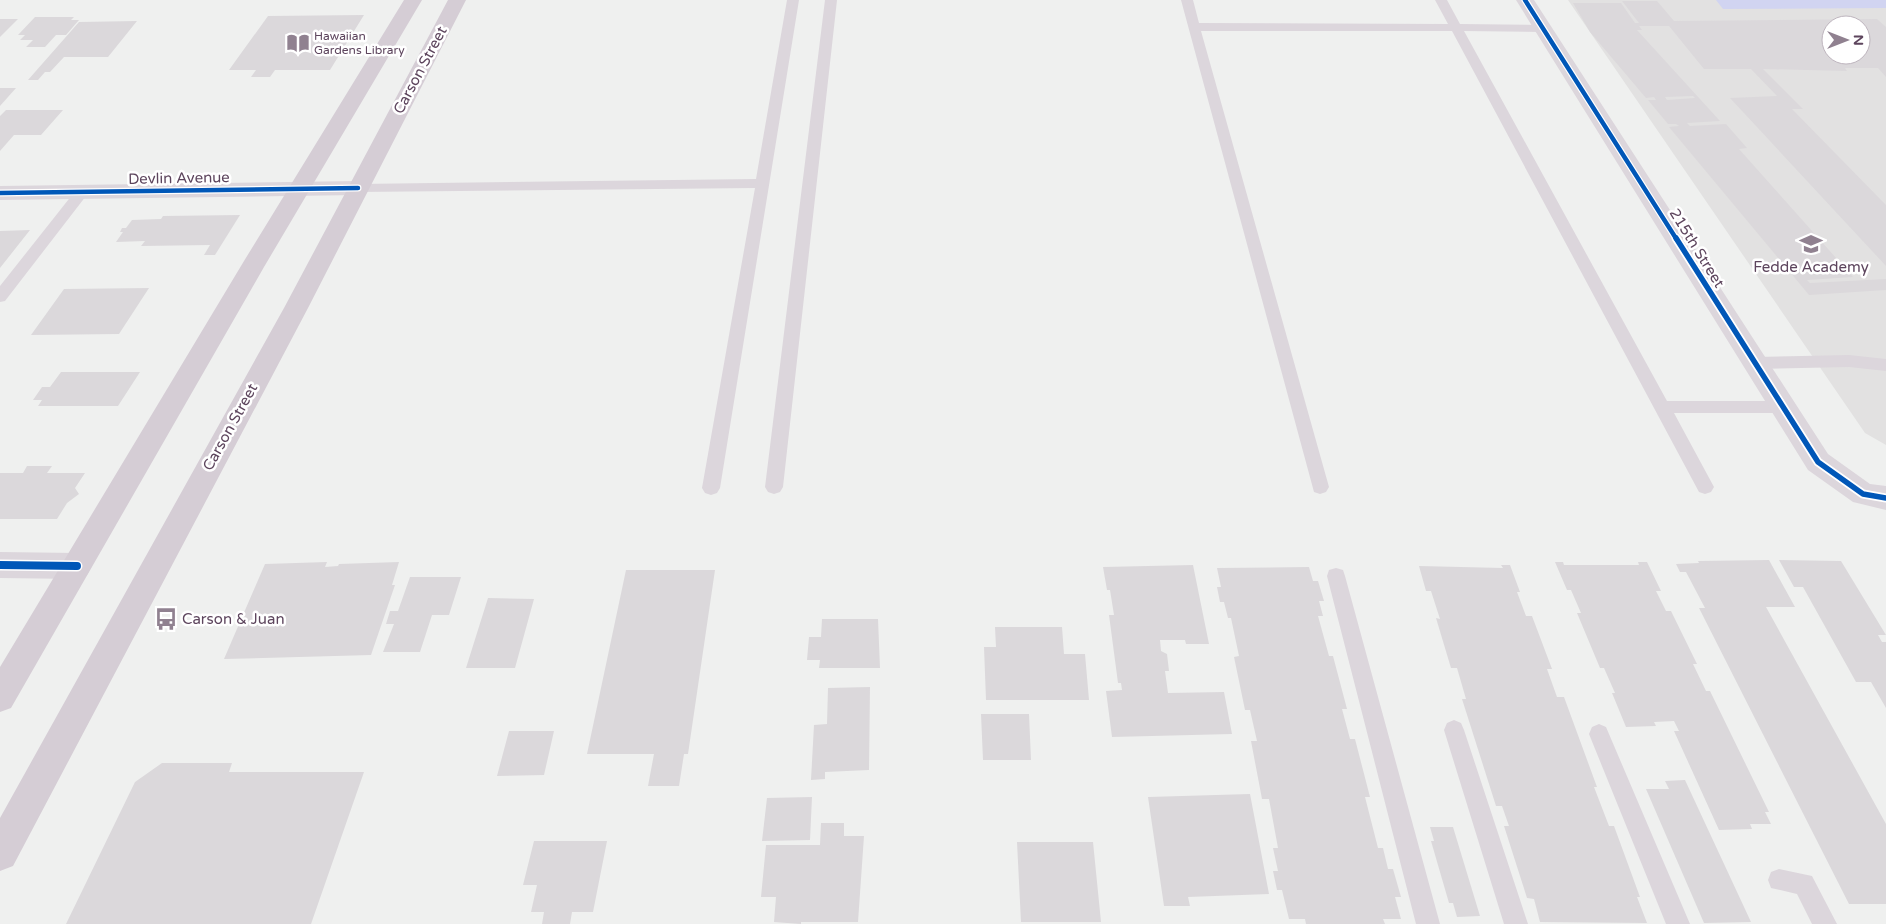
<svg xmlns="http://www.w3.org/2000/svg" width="1886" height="924" font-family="'Varela Round',sans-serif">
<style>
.education{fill:#e2e1e1;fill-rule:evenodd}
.green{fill:#d1d4f1}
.building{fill:#dbd8db;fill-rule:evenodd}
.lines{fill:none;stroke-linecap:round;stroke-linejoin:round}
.lane{fill:#dcd6dc;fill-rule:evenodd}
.street{fill:#dcd6dc;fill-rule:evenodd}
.primary{fill:#d5cdd5;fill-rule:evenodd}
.cycleway-far2-casing{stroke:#fff;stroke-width:7}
.cycleway-far1-casing{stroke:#fff;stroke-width:9}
.cycleway-casing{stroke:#fff;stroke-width:11}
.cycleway-far2{stroke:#0057b8;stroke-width:4.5}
.cycleway-far1{stroke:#0057b8;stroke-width:5.5}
.cycleway{stroke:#0057b8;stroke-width:8}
.labels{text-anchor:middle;stroke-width:5;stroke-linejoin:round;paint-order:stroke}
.far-poi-label{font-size:12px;fill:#5d455d;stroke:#fff;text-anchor:start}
.street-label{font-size:15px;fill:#5d455d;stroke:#fff}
.poi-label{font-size:15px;fill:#5d455d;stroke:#fff}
</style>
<rect width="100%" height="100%" fill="#eff0ef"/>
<!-- education -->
<path class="education" d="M1568,0h318v445l-21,-12zM1831,25h30v30h-30z"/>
<!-- green -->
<path class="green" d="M1716,0h170v8l-163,1z"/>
<!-- building -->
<path class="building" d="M1622,1h35l17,20 203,-2 9,8v50l-8,-9h-33l2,3 -84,-2 40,40h-11l94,96v61l-156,-168 47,-2 -26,-27h-47l-35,-43h-30l3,4h-5l83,91 -33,2 3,3 36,-2 21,24 -8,1 114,128 -46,3 3,3 76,-4v11l-77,5 -140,-168 10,-1 -3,-2h-8l-20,-24h8l-2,-3 -8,1 -56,-66 -17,-29h48l14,20h4zM1831,25h30v30h-30zM1693,96l2,2 -28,2 -2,-3z
M364,15l-34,55h-55l-5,7h-19l5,-7h-27l39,-54z
M35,17h39l-3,3h8l-13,15h-10l-11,12h-19l7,-7h-13l5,-5h-7z
M0,19h18l-18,18z
M137,21l-29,36h-44l-14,15h-5l-7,8h-10l51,-58z
M0,88h16l-16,18z
M6,110h57l-22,25h-27l-14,16v-35z
M240,215l-25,40h-11l6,-10 -69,1 4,-5 -29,1 7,-10h-3l2,-4h4l6,-8 29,-1 2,-3z
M30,230l-30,38v-37z
M149,288l-30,46 -88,1 33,-46z
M61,372h79l-22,34h-80l4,-6h-9l9,-13h8z
M27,466h25l-5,7h38l-10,15 4,6 -12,9 -10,16h-57v-46h23z
M1769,560l26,47h-29l120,217v80h-37l-150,-296h6l-19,-36h-6l-4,-8 23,-1 -1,-2z
M1779,560l62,1 45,74h-8l4,7h4v66l-15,-26h-15l-53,-95h-9z
M327,562l-2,5 13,-1 1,-2 60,-2 -7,23h3l-24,70 -147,4 41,-95z
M1555,562h8l1,3h75l-1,-3h9l14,29h-5l10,20h5l26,53h-4l13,27h4l59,121h-4l6,12h-21l2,5 -33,1 -45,-99h5l-5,-10 -20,1 2,4 -30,1 -14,-34h3l-11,-25h-4l-23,-55h4l-10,-23h-4z
M1193,565l16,79h-23l-1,-4h-25l1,11 6,3 2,17h-4l3,22 56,-1 8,42 -120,3 -6,-46 16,-1 -1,-7h-3l-9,-68h5l-4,-25h-3l-4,-23z
M1501,565h9l10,27h-3l9,24h6l20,53h-5l10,28h7l33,90h-3l15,39h5l26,71h-3l10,26 -107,-1 -6,-23 -7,-1 -23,-72h5l-7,-20h-6l-34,-107h4l-9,-31h-6l-15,-50 4,1 -9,-28h-5l-7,-25 84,2z
M1309,567l4,14h5l6,20h-5l4,15h-5l11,40h4l14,53h-5l8,30h5l15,58h-5l13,51h5l5,21h5l8,28h-6l6,22h-18l2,5h-79l-1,-5h-16l-7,-29h-5l-4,-19h5l-5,-23h5l-9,-49h-7l-11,-58h6l-7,-31h-5l-11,-53 5,-1 -8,-38h-3l-4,-16h-4l-3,-15h4l-4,-19z
M626,570h89l-27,184h-4l-5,32h-31l6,-32h-67z
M410,577h51l-12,38h-17l-12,37h-37l11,-28h-8l4,-13h8z
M488,598l46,1 -19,69h-49z
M822,619h56l2,49h-61l1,-8h-13l2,-23h12z
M995,627h67l2,27h21l4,46h-103l-2,-53h12z
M870,687l-1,83 -44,2v7l-14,1 3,-55 13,-1 1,-36z
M981,714h48l2,46h-48z
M509,731h45l-10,44 -47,1z
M162,763h70l-3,9h135l-53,152h-245l69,-142z
M1685,780l66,142 -47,1 -58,-134h23l-4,-8z
M1250,794l19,100 -81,3 2,9h-26l-16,-109z
M812,797l-2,43 -48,1 5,-43z
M821,823h23v13h20l-6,86h-57v2l-27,-2 2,-25h-15l5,-52h54z
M1430,827h23l27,89 -23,1 -4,-14h-4l-18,-62h3z
M534,841h73l-14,71h-21l-2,12h-28l2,-12h-13l6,-27h-14z
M1017,842h76l8,80h-80z"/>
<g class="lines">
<!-- lane -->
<path class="lane" d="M787,0h12l-79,488 -3,5 -6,2 -6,-2 -3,-5 53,-300 -397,4 -7,-4 7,-4 398,-5z
M825,0h12l-54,487 -3,5 -6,2 -6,-2 -3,-5z
M1181,0h12l6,23 249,1 -13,-24h12l13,24 87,1 2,3 -6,4 -79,-1 203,370h117l6,1 2,5 -2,5 -6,1h-110l40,74 -3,5 -6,2 -6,-2 -247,-461h-251l128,456 -3,5 -6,2 -6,-2z
M81,188l5,2 2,3 -2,3 -81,105 -5,1v-16l76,-96z
M1849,355l37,4v12l-37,-4 -94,2 -6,-2 -2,-4 2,-4 6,-2z
M1336,568l7,2 2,6 95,348h-24l-89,-348 2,-6z
M1454,720l7,3 3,7 64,194h-24l-60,-194 3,-7z
M1599,724l7,3 84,197h-24l-77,-190 3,-7z
M1779,869l33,7 25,48h-25l-15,-30 -26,-6 -3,-8 3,-8z"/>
<!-- street -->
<path class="street" d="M1516,0h18l294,454 42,30 16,2v24l-33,-8 -45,-32z
M358,181l8,2 3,5 -3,5 -8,2 -358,5v-14z
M0,552l77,1 10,4 5,9 -5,9 -10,4 -77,-1z"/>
<!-- primary -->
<path class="primary" d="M404,0h18l-158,267 -253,441 -11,4v-45l244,-406z
M448,0h18l-158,308 -295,558 -13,5v-53l284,-510z"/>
<defs>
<path id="cycleway-far2" d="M1525,0l152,240
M0,193l358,-5"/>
<path id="cycleway-far1" d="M1676,238l142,224 45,32 23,4"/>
<path id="cycleway" d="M0,565l77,1"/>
</defs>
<!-- cycleway-far2 casing -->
<use href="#cycleway-far2" class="cycleway-far2-casing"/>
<!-- cycleway-far1 casing -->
<use href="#cycleway-far1" class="cycleway-far1-casing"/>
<!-- cycleway casing -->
<use href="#cycleway" class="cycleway-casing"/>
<!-- cycleway-far2 -->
<use href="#cycleway-far2" class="cycleway-far2"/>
<!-- cycleway-far1 -->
<use href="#cycleway-far1" class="cycleway-far1"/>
<!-- cycleway -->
<use href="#cycleway" class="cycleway"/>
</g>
<!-- icons -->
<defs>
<symbol id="library-bare" viewBox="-9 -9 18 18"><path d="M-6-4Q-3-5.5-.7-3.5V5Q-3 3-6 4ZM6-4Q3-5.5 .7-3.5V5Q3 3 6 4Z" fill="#908190" stroke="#fff" stroke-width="2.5" paint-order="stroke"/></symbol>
<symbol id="school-bare" viewBox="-9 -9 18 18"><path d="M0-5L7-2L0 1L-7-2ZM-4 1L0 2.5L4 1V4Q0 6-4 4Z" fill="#908190" stroke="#fff" stroke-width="2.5" paint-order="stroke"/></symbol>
<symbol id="bus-bare" viewBox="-9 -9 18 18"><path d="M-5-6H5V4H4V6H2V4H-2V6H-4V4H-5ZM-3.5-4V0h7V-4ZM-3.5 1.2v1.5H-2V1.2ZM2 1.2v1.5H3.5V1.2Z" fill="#908190" stroke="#fff" stroke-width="2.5" paint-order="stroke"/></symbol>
</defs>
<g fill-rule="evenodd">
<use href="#library-bare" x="282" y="27" width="32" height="32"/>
<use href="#school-bare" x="1795" y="228" width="32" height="32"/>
<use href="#bus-bare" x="150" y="603" width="32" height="32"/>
</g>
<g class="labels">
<!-- far-poi labels -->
<g class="far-poi-label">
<text x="314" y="40">Hawaiian<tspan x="314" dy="14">Gardens Library</tspan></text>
</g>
<!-- street labels -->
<g class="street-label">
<text transform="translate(420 70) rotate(-62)" y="5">Carson Street</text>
<text transform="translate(179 178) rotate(-1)" y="5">Devlin Avenue</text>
<text transform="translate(1697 248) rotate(58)" y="5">215th Street</text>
<text transform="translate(230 427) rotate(-61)" y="5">Carson Street</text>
</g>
<!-- poi labels -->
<g class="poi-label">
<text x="1811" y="272">Fedde Academy</text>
<text x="182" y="624" text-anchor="start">Carson &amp; Juan</text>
</g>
</g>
<!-- north arrow -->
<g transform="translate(1846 40) rotate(90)"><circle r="24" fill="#ffffff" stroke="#beb5be"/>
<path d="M0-4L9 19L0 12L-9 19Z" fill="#908190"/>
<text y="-8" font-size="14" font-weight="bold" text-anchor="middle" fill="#5d455d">N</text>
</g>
</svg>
